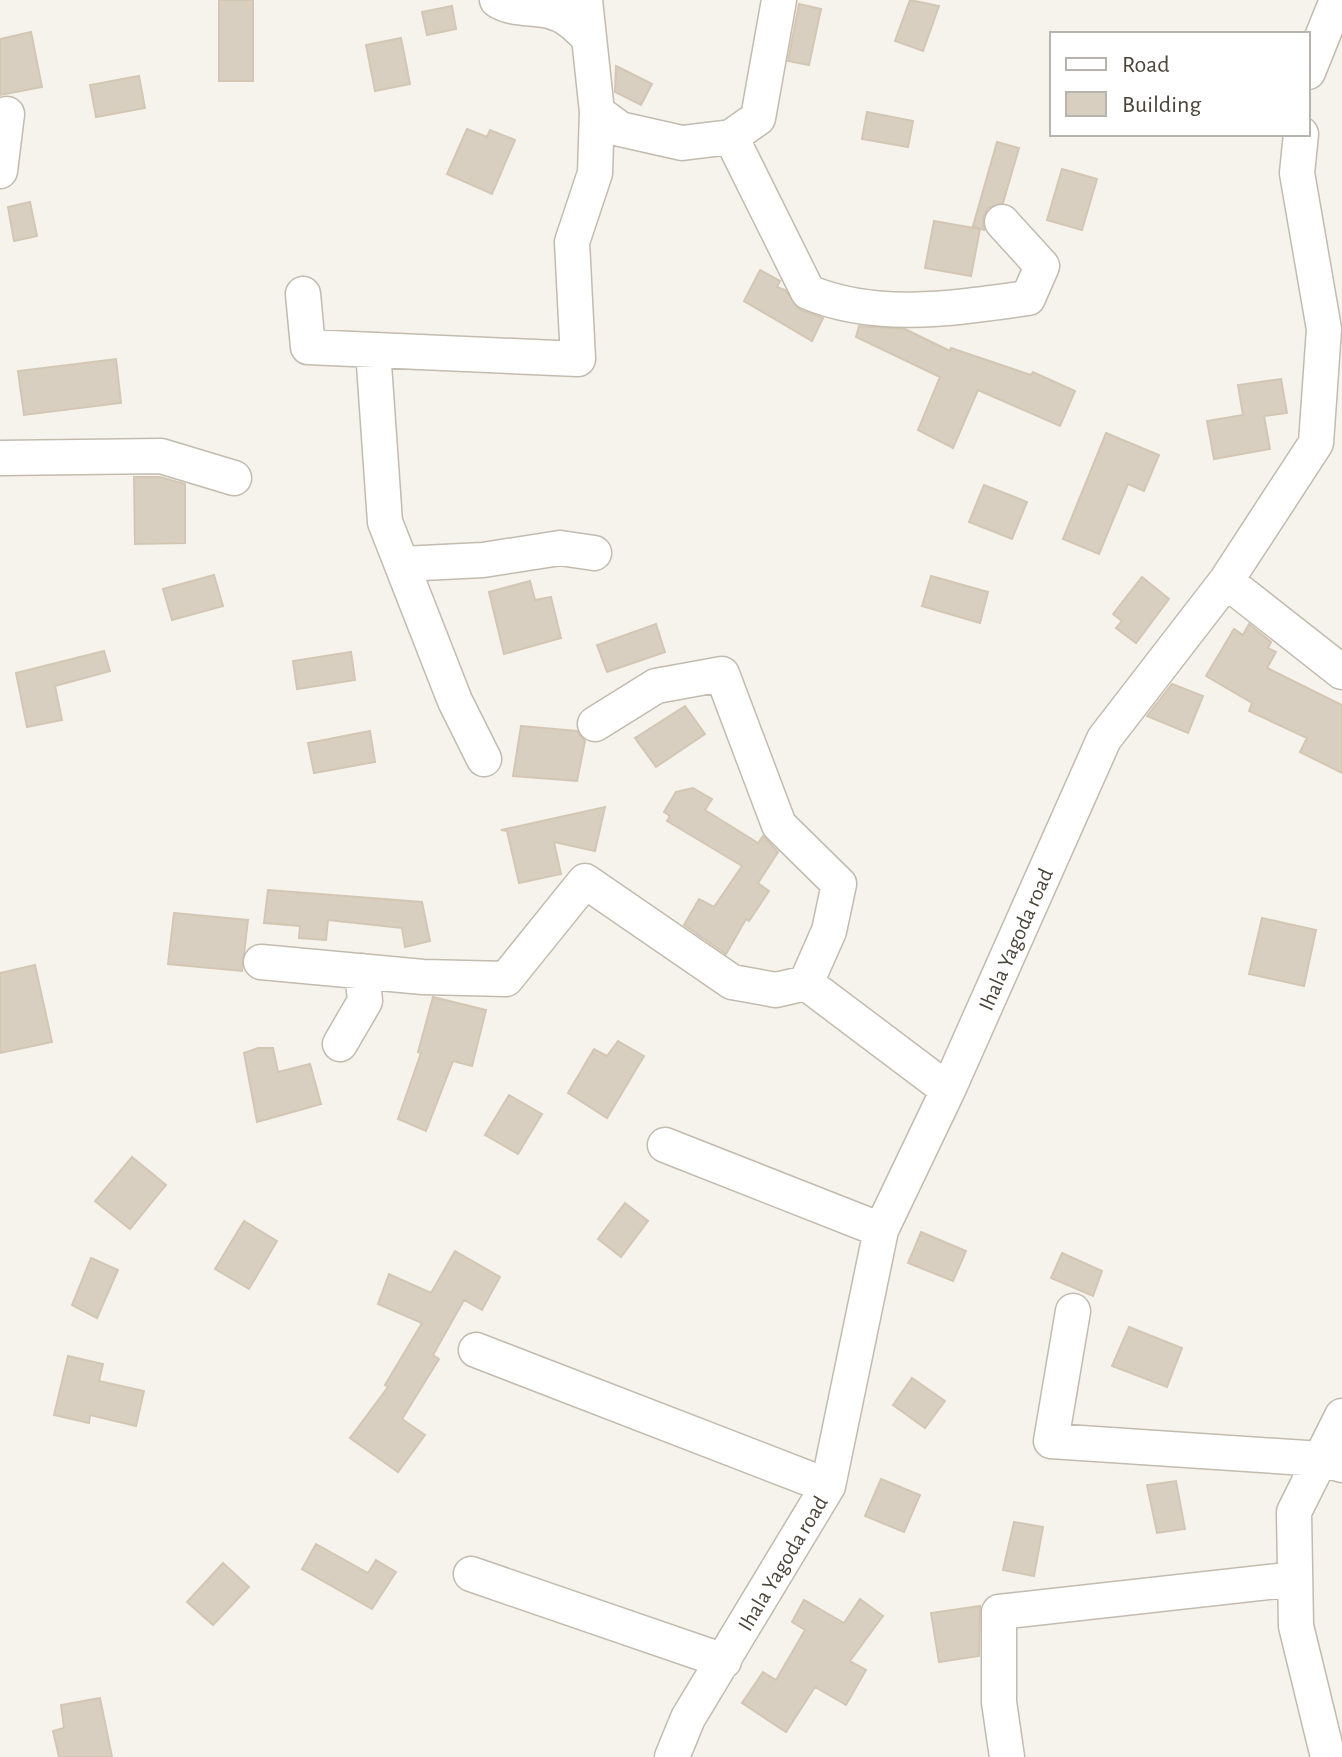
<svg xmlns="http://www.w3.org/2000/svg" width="1342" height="1757" font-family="'Alegreya Sans',sans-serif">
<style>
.building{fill:#d8cfc1;stroke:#d3c7b4;stroke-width:2}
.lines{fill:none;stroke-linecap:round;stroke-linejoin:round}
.street-casing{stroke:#c2bbae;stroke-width:37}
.street{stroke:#fff;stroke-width:34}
.labels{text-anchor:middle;stroke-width:7;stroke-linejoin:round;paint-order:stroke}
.street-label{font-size:22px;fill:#4b4439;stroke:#fff}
</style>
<rect width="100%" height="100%" fill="#f6f3ec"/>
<!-- building -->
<path class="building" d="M219,0h34v81h-34z
M910,0l29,6 -16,45 -28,-10z
M799,4l22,5 -12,56 -21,-4z
M452,6l4,23 -29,6 -5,-23z
M31,32l11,55 -42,8v-56z
M401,38l9,46 -35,7 -9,-46z
M616,66l36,18 -11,21 -26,-13z
M139,76l6,32 -49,9 -6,-32z
M867,112l46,9 -5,26 -46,-8z
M467,129l20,8 3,-7 25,10 -23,54 -45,-20z
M997,142l22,6 -16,55 -15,5 -5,9 1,13 -11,-4z
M1062,169l35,10 -15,51 -35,-10z
M30,202l7,34 -23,5 -6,-34z
M934,221l46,8 -9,47 -46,-8z
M760,270l20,11 -3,6 8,3 16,20 22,8 -11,23 -68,-40z
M859,326l46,3 45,22 1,-3 80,27 2,-3 42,19 -15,35 -82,-36 -25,58 -35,-18 22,-53 -84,-40z
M116,359l5,44 -97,12 -6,-44z
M1281,379l6,34 -23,3 6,33 -56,10 -7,-38 36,-6 -5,-30z
M1106,433l53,22 -15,36 -16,-7 -29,70 -36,-15z
M134,477h26l25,7v59l-50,1z
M984,485l43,17 -15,37 -43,-17z
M214,575l9,31 -51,14 -9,-31z
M931,576l57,16 -8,31 -58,-17z
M1142,577l27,22 -33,44 -20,-15 6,-7 -9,-7z
M530,581l5,19 16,-3 10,41 -57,16 -15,-62z
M656,624l9,28 -58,20 -10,-27z
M1249,624l22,18 -3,6 8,4 -9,16 75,37v68l-42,-21 7,-14 -58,-27 3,-8 -46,-27 28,-47 9,6z
M104,651l6,20 -55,15 7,34 -35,7 -11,-54z
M351,652l4,28 -58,9 -4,-28z
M1172,684l31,12 -15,37 -41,-17z
M685,706l20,28 -49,33 -21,-29z
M521,726l56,5 8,10 -8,40 -64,-5z
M370,731l5,31 -61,11 -6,-30z
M693,788l19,11 -7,11 53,33 5,-7 15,16 -20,31 11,8 -20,30 -3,-2 -20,35 -42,-29 15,-26 15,8 28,-41 -75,-45 3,-5 -6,-4 12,-20z
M605,807l-10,44 -41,-9 7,32 -42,9 -12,-52 -6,-1z
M268,890l154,12 8,39 -25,6 -3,-19 -74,-8 -2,20 -27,-2 1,-12 -36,-3z
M174,913l74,7 -6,51 -74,-7z
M1262,918l54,12 -12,56 -55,-12z
M35,965l17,77 -52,11v-80z
M433,997l53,13 -14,56 -19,-5 -27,70 -28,-12 23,-66 -3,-1z
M618,1041l26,15 -37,62 -39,-25 26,-44 13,7z
M258,1048h15l5,24 32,-8 11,40 -64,18 -13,-69z
M509,1095l33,19 -24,40 -33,-19z
M132,1157l34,28 -36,44 -35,-28z
M625,1203l23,18 -27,36 -23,-18z
M244,1221l33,20 -28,48 -34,-20z
M921,1232l45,19 -13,30 -45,-18z
M455,1251l45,26 -18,33 -18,-10 -31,55 6,4 -37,60 23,16 -27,37 -48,-34 38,-51 -3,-2 37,-62 -44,-19 11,-30 42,19z
M1062,1253l40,18 -9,25 -42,-18z
M91,1258l27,12 -21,48 -25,-13z
M1129,1327l53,21 -15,39 -55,-21z
M68,1356l35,8 -4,17 45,10 -8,35 -46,-11 -1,8 -35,-8z
M912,1378l33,23 -20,27 -32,-23z
M881,1479l39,16 -16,37 -39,-16z
M1176,1481l9,48 -28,4 -10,-48z
M1014,1522l29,5 -9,49 -31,-6z
M316,1544l52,29 8,-13 20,12 -24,37 -70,-40z
M223,1563l26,24 -36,38 -26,-23z
M860,1599l23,17 -33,45 16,9 -20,35 -31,-18 -29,45 -44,-29 21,-31 13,8 29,-50 -13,-8 12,-22 40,23z
M980,1606l-1,50 -40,6 -8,-49z
M100,1698l12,59h-53l-6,-26 11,-3 -3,-23z"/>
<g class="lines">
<defs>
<path id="street" d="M497,0c15,10 35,7 52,11 17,4 27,14 39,26
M1308,72l29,-72
M597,112l23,17 62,14 49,-6 27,-19 21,-118
M731,137l77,155c69,29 148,16 220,6l14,-32 -40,-44
M0,171l7,-57
M303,294l5,53 270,12 -6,-117 23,-69 2,-61 -12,-112
M373,350l12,172 70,179 29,58
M0,458l161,-2 73,22
M402,564l81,-4 77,-12 34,5
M1226,581l116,91
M595,724l61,-38 66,-12 57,151 60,59 -10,47 -23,52
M261,962l162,15 83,2 79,-98 147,101 44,8 30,-7 142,107
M340,1044l25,-43 -3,-30
M665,1145l216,85
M1073,1311l-22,130 270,18 21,6
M476,1350l352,136
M471,1574l253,87
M672,1757l16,-39 140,-232 53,-256 67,-140 156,-351 122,-158 90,-138 8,-114 -27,-156 4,-39
M1007,1757l-8,-55v-90l296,-33
M1328,1757l-32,-131 -2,-114 48,-96"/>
</defs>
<!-- street casing -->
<use href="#street" class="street-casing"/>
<!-- street -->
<use href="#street" class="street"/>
</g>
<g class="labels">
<!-- street labels -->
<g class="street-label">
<text transform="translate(1015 939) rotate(-66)" y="8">Ihala Yagoda road</text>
<text transform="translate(782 1563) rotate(-59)" y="8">Ihala Yagoda road</text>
</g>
</g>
<!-- legend -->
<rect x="1050" y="32" width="260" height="104" fill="#ffffff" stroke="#b7b4b0" stroke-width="2"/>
<rect x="1066" y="58" width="40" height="12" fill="#ffffff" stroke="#b7b4b0" stroke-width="2"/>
<text x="1122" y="72" font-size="24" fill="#4b4439">Road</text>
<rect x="1066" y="92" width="40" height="24" fill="#d8cfc1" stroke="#b7b4b0" stroke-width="2"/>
<text x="1122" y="112" font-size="24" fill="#4b4439">Building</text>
</svg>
